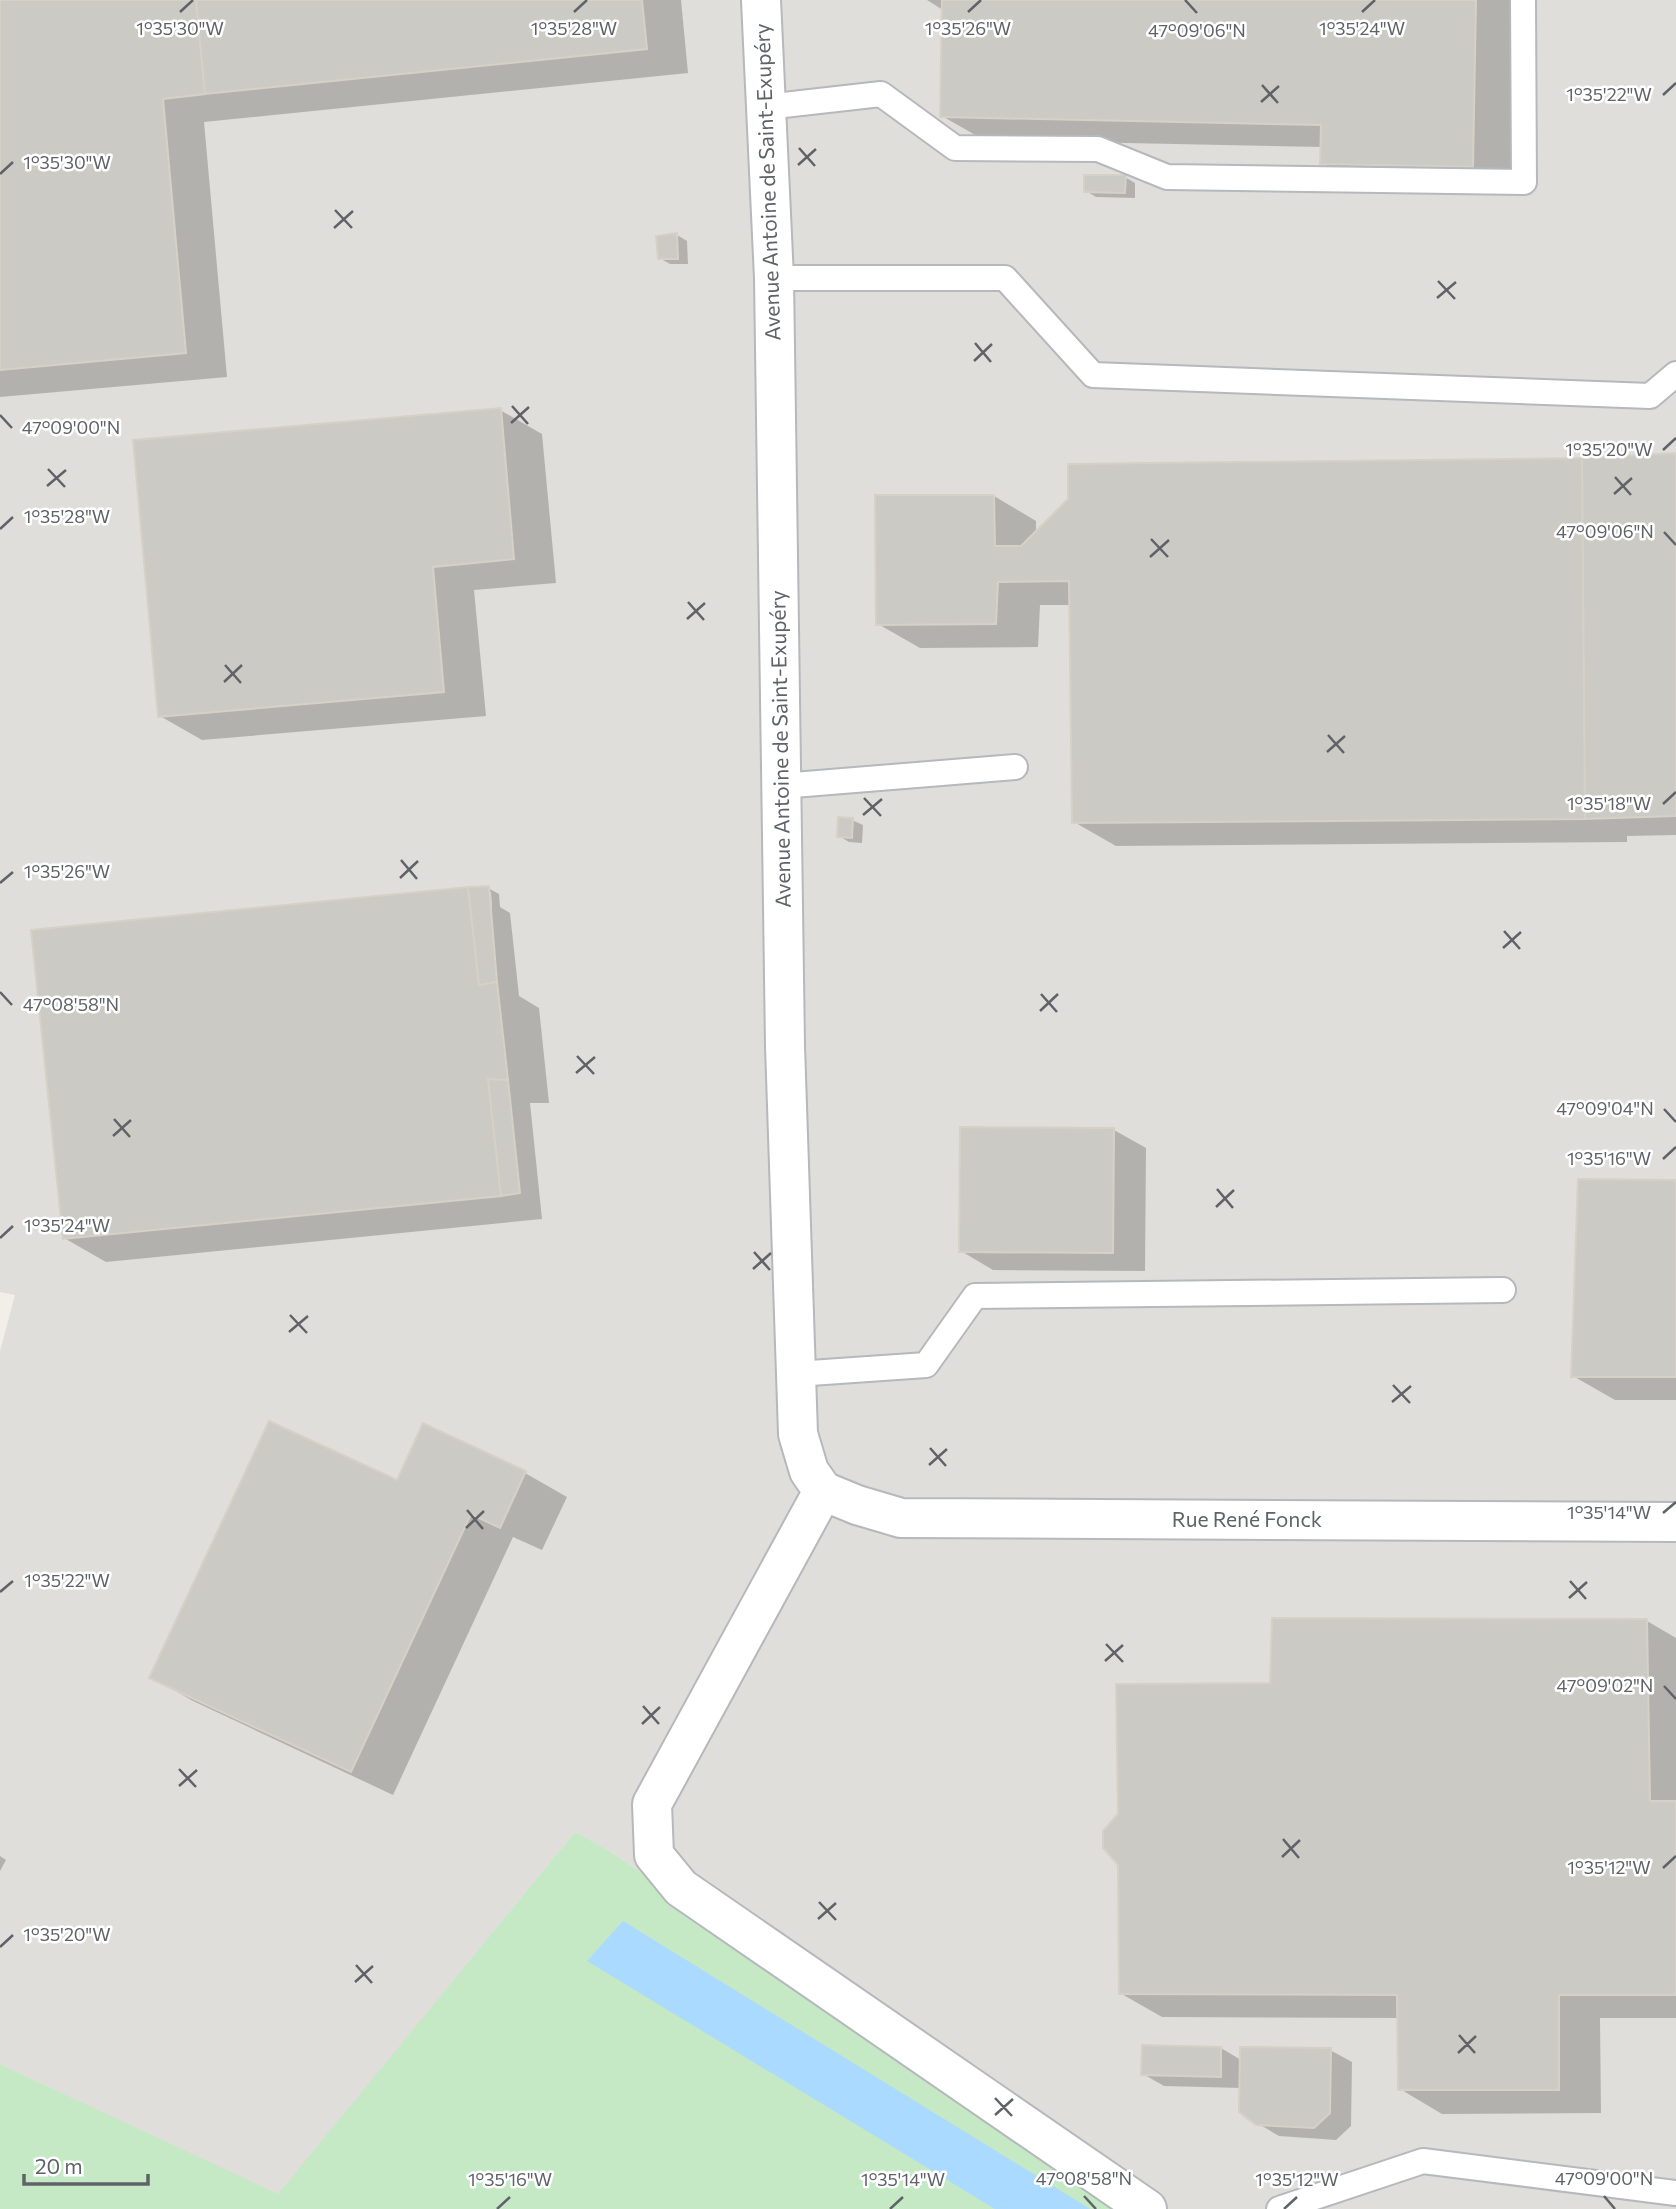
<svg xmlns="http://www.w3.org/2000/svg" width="1676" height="2209" font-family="Commissioner,sans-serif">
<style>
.industrial{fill:#e0deda}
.green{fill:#c5e8c5}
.water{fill:#aadaff}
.shadow{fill:#0003;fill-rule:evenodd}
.building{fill:#cccac5;stroke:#d6d1c6;stroke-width:2}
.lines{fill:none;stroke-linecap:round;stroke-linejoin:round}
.lane-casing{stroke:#b5b8bc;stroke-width:28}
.street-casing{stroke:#b5b8bc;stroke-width:42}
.lane{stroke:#fff;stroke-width:24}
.street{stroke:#fff;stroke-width:38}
.ticks{fill:none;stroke:#5f6368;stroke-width:2.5}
.labels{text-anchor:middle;stroke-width:5;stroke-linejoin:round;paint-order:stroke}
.street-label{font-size:21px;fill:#5f6368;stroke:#fff}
.ticks-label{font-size:18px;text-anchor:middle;fill:#5f6368;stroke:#fff;stroke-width:5;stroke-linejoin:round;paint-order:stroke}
</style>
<rect width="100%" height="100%" fill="#f1efe8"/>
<!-- industrial -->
<path class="industrial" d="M0,0h1676v2209h-542l-526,-359 -33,-18 -297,363 -278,-131v-713l15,-56 -15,-3z"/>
<!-- green -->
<path class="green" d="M575,1832l33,18 526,359h-1134v-145l278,130z"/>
<!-- water -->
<path class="water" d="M623,1921l467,288h-95l-408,-248z"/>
<!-- shadow -->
<path class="shadow" d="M0,0h681l7,73 -484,49 23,255 -227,20z
M927,0h591l-3,190 -151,-3 -42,-24v-16l-338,-7 -42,-24 1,-106z
M1125,177l10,6v15l-39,-1 -10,-6z
M677,235l10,6 1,23h-18l-11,-6 -1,-21z
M500,410l42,24 14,149 -82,7 12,126 -284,24 -42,-24z
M1676,455v380l-49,1v6l-511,4 -42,-24 -3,-217h-31l-2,42 -118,1 -42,-24 116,-128 42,25v12l546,-73z
M852,820l11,5 -1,18 -13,-1 -10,-6z
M488,888l11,6 1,13 10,6 9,83 20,12 10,95h-19l12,116 -436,43 -42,-24zM487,892h4l1,16 -3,1z
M1114,1130l32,18 -1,123 -152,-1 -32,-19z
M1676,1182v218h-61l-42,-24z
M424,1426l101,47 42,24 -25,53 -29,-13 -120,258 -200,-94 -42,-24 246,-195z
M1647,1621l29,17v380h-76l1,95 -159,1 -42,-25 -1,-71 -237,-1 -42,-24 152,-309z
M0,1856l6,4 -6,11z
M1221,2048l20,12 89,-10 22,12 -1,64 -15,14 -57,-4 -22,-13 -16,-35 -77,-2 -21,-12z"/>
<!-- building -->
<path class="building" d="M0,0h196l9,94 -42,5 23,254 -186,17z
M196,0h446l5,49 -442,45z
M942,0h534l-3,167 -153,-3 1,-39 -381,-8z
M1084,175h42l-1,18 -41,-1z
M677,233l1,26h-20l-2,-23z
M501,408l13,151 -81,8 11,125 -286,25 -25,-277z
M1676,453v363l-91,3 -3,-361z
M1582,458l3,361 -513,4 -3,-242 -71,1 -2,42 -120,1 -1,-130h119l1,51h26l47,-47v-35z
M838,817l15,1 -1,20 -15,-1z
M489,886l8,96 -18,3 -11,-98z
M468,887l11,98 18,-3 11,98 -20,-1 13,117 -438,43 -32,-309z
M488,1079l20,1 12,113 -19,3z
M960,1127l154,1 -1,125 -154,-1z
M1578,1179l98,1v197h-105z
M269,1421l128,59 26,-57 103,48 -26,57 -29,-14 -120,258 -202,-94z
M1272,1618l375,1 3,182h26v194h-117v95h-161l-1,-95 -278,-1 -1,-129 -15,-17v-17l15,-17 -2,-130 154,-1z
M1142,2045l79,2v30l-80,-2z
M1240,2047l91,1 -1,65 -16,15 -58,-3 -17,-13z"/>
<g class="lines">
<defs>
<path id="lane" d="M766,107l115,-13 74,54 143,1 69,28 357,5 -1,-182
M774,278h231l88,97 557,21 26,-22
M781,786l234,-19
M796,1374l130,-9 49,-69 528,-6
M1279,2209l144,-48 253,32"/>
<path id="street" d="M761,0l13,278 11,768 13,388 11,37 14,20 34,14 44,13 775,4
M823,1491l-171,313 2,51 27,33 466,321"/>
</defs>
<!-- lane casing -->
<use href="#lane" class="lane-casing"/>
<!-- street casing -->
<use href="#street" class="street-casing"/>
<!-- lane -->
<use href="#lane" class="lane"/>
<!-- street -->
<use href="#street" class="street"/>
</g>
<!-- ticks -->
<path class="ticks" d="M1185,0l12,13M180,12l13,-12M574,12l13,-12M968,12l13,-12M1362,12l13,-12M1262,85l16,18M1663,95l13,-12M1261,102l18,-16M799,148l16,18M798,165l18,-16M0,174l13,-12M335,210l17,18M334,228l19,-17M1438,281l17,18M1437,298l19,-16M975,343l16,19M974,361l18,-17M512,406l16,18M0,415l12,13M511,423l18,-16M1663,450l13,-12M48,469l17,18M1615,477l16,18M47,486l19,-16M1614,494l18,-16M0,529l13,-12M1664,532l12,13M1151,539l17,18M1150,557l19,-17M688,602l16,18M687,619l18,-16M225,665l16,18M224,682l18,-17M1328,735l16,18M1327,752l18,-16M864,798l17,18M1663,804l13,-12M863,815l19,-16M401,860l16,19M400,878l18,-17M0,883l13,-11M1504,931l16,18M1503,948l18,-16M0,992l12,13M1041,994l16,18M1040,1011l18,-17M577,1056l17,18M576,1073l19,-16M1664,1109l12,13M114,1119l16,18M113,1136l18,-16M1663,1159l13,-12M1217,1189l16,19M1216,1207l18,-17M0,1238l13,-12M754,1252l16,18M753,1269l18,-16M290,1315l17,18M289,1332l19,-16M1393,1385l17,18M1392,1402l19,-16M930,1448l16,18M929,1465l18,-16M467,1510l16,19M1663,1513l13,-11M466,1528l18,-17M1570,1581l16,18M0,1592l13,-11M1569,1598l18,-16M1106,1644l17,18M1105,1661l18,-16M1664,1686l12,13M643,1706l16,18M642,1724l18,-17M179,1769l17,18M179,1786l18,-16M1283,1839l16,19M1282,1857l18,-17M1663,1868l13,-12M819,1902l17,18M818,1919l18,-16M0,1947l13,-12M356,1965l16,18M355,1982l18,-16M1459,2035l16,18M1458,2053l18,-17M995,2098l17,18M995,2115l18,-16M1084,2196l12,13M1604,2196l11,13M497,2209l13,-12M890,2209l13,-12M1284,2209l13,-12"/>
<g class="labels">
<!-- street labels -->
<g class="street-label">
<text transform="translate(768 182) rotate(-92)" y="7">Avenue Antoine de Saint-Exupéry</text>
<text transform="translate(781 749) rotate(-91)" y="7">Avenue Antoine de Saint-Exupéry</text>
<text x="1247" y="1527">Rue René Fonck</text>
</g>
</g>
<g class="ticks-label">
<text x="180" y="35">1°35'30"W</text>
<text x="574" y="35">1°35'28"W</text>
<text x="968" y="35">1°35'26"W</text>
<text x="1362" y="35">1°35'24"W</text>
<text x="1197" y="37">47°09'06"N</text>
<text x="1609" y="101">1°35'22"W</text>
<text x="67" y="169">1°35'30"W</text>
<text x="71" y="434">47°09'00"N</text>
<text x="1609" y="456">1°35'20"W</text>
<text x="67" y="523">1°35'28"W</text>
<text x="1605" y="538">47°09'06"N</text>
<text x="1609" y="810">1°35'18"W</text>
<text x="67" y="878">1°35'26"W</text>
<text x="71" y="1011">47°08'58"N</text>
<text x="1605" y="1115">47°09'04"N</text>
<text x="1609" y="1165">1°35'16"W</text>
<text x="67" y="1232">1°35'24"W</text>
<text x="1609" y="1519">1°35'14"W</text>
<text x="67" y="1587">1°35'22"W</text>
<text x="1605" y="1692">47°09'02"N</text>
<text x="1609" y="1874">1°35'12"W</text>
<text x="67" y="1941">1°35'20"W</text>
<text x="1084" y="2185">47°08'58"N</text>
<text x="1604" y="2185">47°09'00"N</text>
<text x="510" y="2186">1°35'16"W</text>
<text x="903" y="2186">1°35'14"W</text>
<text x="1297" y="2186">1°35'12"W</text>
</g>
<!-- scale -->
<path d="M24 2174v10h124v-10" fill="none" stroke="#5f6368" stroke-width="3.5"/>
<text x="35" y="2174" font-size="21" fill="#5f6368" stroke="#ffffff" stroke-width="5" paint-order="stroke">20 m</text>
</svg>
